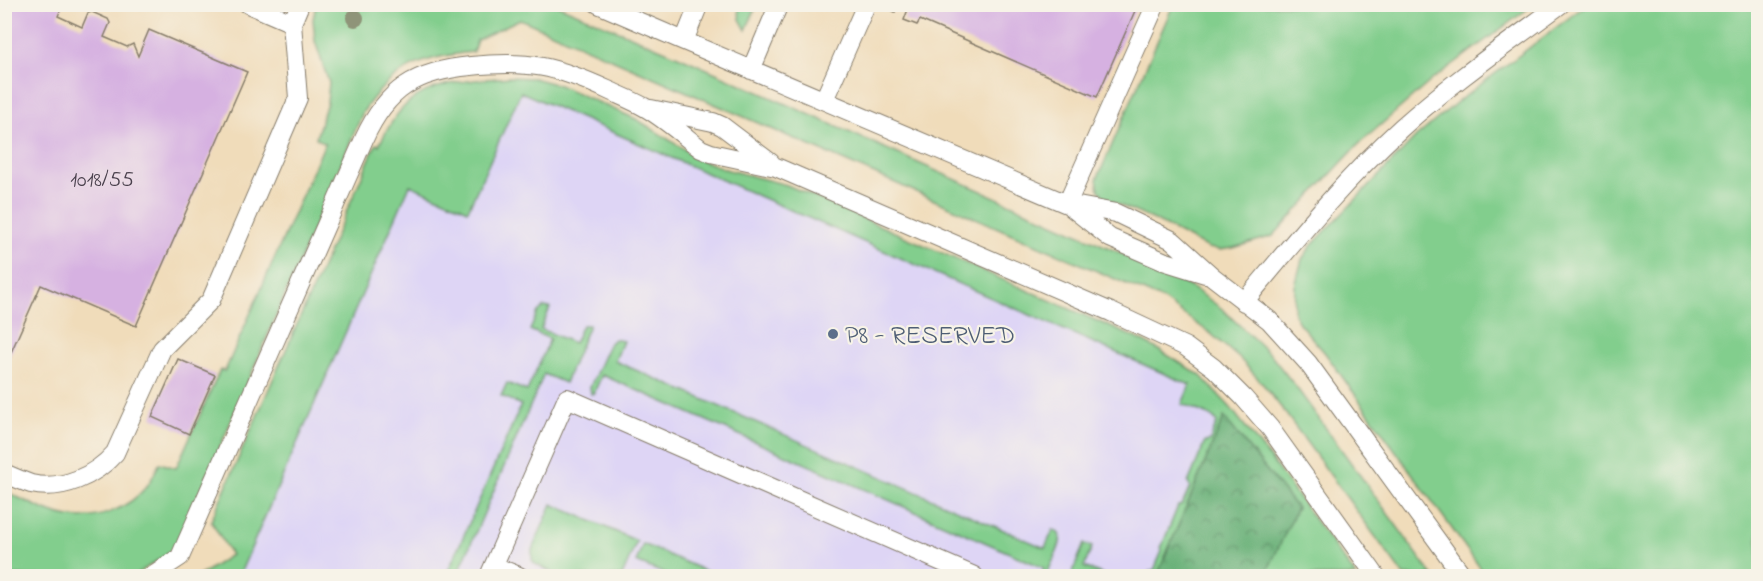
<svg xmlns="http://www.w3.org/2000/svg" width="1763" height="581" font-family="'Indie Flower',sans-serif">
<style>
.built{fill:#ded5f5}
.green{fill:#82ce8d;stroke:#4f7554;stroke-width:1.5}
.forest{fill:url(#forest-crowns);stroke:#42664a;stroke-width:1.5}
.building{fill:#d6b1e1}
.lines{fill:none;stroke-linecap:round;stroke-linejoin:round}
.lane-casing{stroke:#867c6b;stroke-width:20}
.lane{stroke:#fff;stroke-width:18}
.tree{fill:#8f9479}
.service-dot{fill:#5c6f8a;stroke:#f7f3e8;stroke-width:2}
.labels{text-anchor:middle;stroke-width:4.5;stroke-linejoin:round;paint-order:stroke}
.number-label{font-size:22px;fill:#4a414d}
.service-label{font-size:26px;fill:#4e5e75;stroke:#f7f3e8;text-anchor:start}
</style>
<defs>
<pattern id="forest-crowns" width="20" height="18" patternUnits="userSpaceOnUse" patternTransform="scale(1.5)"><rect width="20" height="18" fill="#69b178"/><path d="M2 6a3 3 0 1 1 6 0M12 15a3 3 0 1 1 6 0" fill="none" stroke="#568f62"/></pattern>
</defs>
<rect width="100%" height="100%" fill="#f7f3e8"/>
<filter id="ink" filterUnits="userSpaceOnUse"><feTurbulence type="fractalNoise" baseFrequency=".0167" numOctaves="2"/><feDisplacementMap in="SourceGraphic" scale="12" xChannelSelector="R" yChannelSelector="G"/><feConvolveMatrix kernelMatrix="1 2 1 2 8 2 1 2 1" color-interpolation-filters="sRGB"/></filter>
<filter id="wash" filterUnits="userSpaceOnUse"><feTurbulence type="fractalNoise" baseFrequency=".008" numOctaves="4" result="noise"/><feDisplacementMap in="SourceGraphic" scale="24" xChannelSelector="R" yChannelSelector="G"/><feGaussianBlur stdDeviation="1.35" result="paint"/><feColorMatrix in="noise" values="0 0 0 0 0 0 0 0 0 0 0 0 0 0 0 0 0 1.4 0 .05"/><feComposite in="paint" operator="in"/></filter>
<g filter="url(#wash)">
<rect width="100%" height="100%" fill="#f0dcba"/>
<!-- built -->
<path class="built" d="M520,92l670,293 -8,19 29,12 6,6 -7,19 -5,1 -17,41 2,4 -8,18 -4,2 -17,41 1,3 -8,19 -4,1 -2,5h-909l171,-391 58,25z"/>
<!-- green -->
<path class="green" d="M316,5h241l121,51 481,214 35,19 27,19 49,46 26,33 137,189h-29l-121,-166 -21,-27 -22,-24 -30,-26 -47,-33 -643,-281 -43,21 -4,12c-51,5 -81,16 -110,60l-184,431 -7,8 -38,25h-129l-1,-85c21,9 44,23 66,26 28,4 59,-9 76,-30 6,-6 9,-17 14,-24l16,5 44,-98 5,1 100,-228 -9,-5 11,-36 2,-19 -14,-42 -2,-22z
M738,5h19l-11,25 -6,-11z
M1173,5h360l-101,75 -72,63 -87,93 -40,12 -13,2 -12,-2 -52,-27 -50,-22 -7,-9 -2,-11 4,-9z
M1586,5h172v571h-272l-161,-223 -26,-30 -5,-9 1,-28 4,-15 3,-12 10,-14 104,-108 40,-34z
M508,77l25,1 26,7 79,35 63,40 27,10 59,15 349,153 23,12 41,25 30,32 39,50 87,119h-208l2,-5 4,-1 8,-19 -1,-3 17,-42 4,-1 8,-18 -2,-4 17,-41 5,-1 7,-19 -6,-6 -29,-12 8,-19 -669,-293 -53,118 -58,-25 -171,391h-40l32,-21 -20,-34 165,-377 3,1c8,-15 16,-31 29,-42 27,-23 67,-22 100,-26z
M544,307l6,1 -9,21 33,14 8,-18h7l-24,58 -21,-9 -87,202h-11l75,-171 -20,-9 6,-13 20,8 23,-52 -20,-9 8,-18z
M614,339l9,2 -8,20 430,187 8,-18c4,2 6,2 7,7 3,7 -11,31 -14,39h-5l3,-8 -442,-193 -8,18 -3,1 -1,-7 19,-43z
M552,504l85,37 -15,35h-62l-25,-12 -3,-4v-10z
M643,544l74,32h-47l-34,-14z
M1084,544l8,3 -8,20 23,9h-36z"/>
<!-- forest -->
<path class="forest" d="M1224,417l73,91 -32,68h-108z"/>
<g id="blocks">
<!-- building -->
<path class="building" d="M4,4h59l-5,12 24,11 6,-14 4,-1 16,7 2,4 -6,14 23,10 6,-3 5,12 11,-26 98,42 -111,254 -95,-41 -37,83z
M879,4h20l-4,8z
M910,4h228l-41,93 -177,-77 -3,5 -13,-5z
M178,359l37,16 -26,59 -37,-17z"/>
</g>
</g>
<g filter="url(#ink)">
<use href="#blocks" fill-opacity="0" stroke="#867c6b" stroke-width="1.5"/>
<g class="lines">
<defs>
<path id="lane" d="M248,4l44,19
M598,4l86,37 15,-37
M684,41l383,163 49,9 56,27 41,37 56,43 39,43 155,213
M751,70l28,-66
M824,100l41,-93
M651,109l62,13 9,4 49,37
M1067,204l89,-200
M1071,207l39,31 53,23 42,13
M1244,302c50,-60 99,-121 157,-174 50,-45 106,-84 160,-124
M4,473c9,4 18,8 27,11 31,7 64,-8 84,-31l47,-104 49,-49 87,-202 -6,-75 8,-19
M494,566l25,10
M151,576l29,-19 184,-418c23,-51 53,-68 107,-73 58,-6 85,0 137,24 13,6 26,11 38,18 19,11 37,27 55,41l10,4 65,14 335,145 75,35 28,21 29,29 27,31 106,148
M489,576l78,-178 407,178"/>
</defs>
<!-- lane casing -->
<use href="#lane" class="lane-casing"/>
<!-- lane -->
<use href="#lane" class="lane"/>
</g>
<!-- trees -->
<circle class="tree" cx="355" cy="18" r="9"/>
</g>
<!-- markers -->
<circle class="service-dot" cx="833" cy="334" r="6"/>
<g class="labels">
<!-- number labels -->
<g class="number-label">
<text x="102" y="186">1018/55</text>
</g>
<!-- service labels -->
<g class="service-label">
<text x="845" y="343">P8 - RESERVED</text>
</g>
</g>
<!-- margin -->
<rect width="1763" height="581" fill="none" stroke="#f7f3e8" stroke-width="24"/>
</svg>
